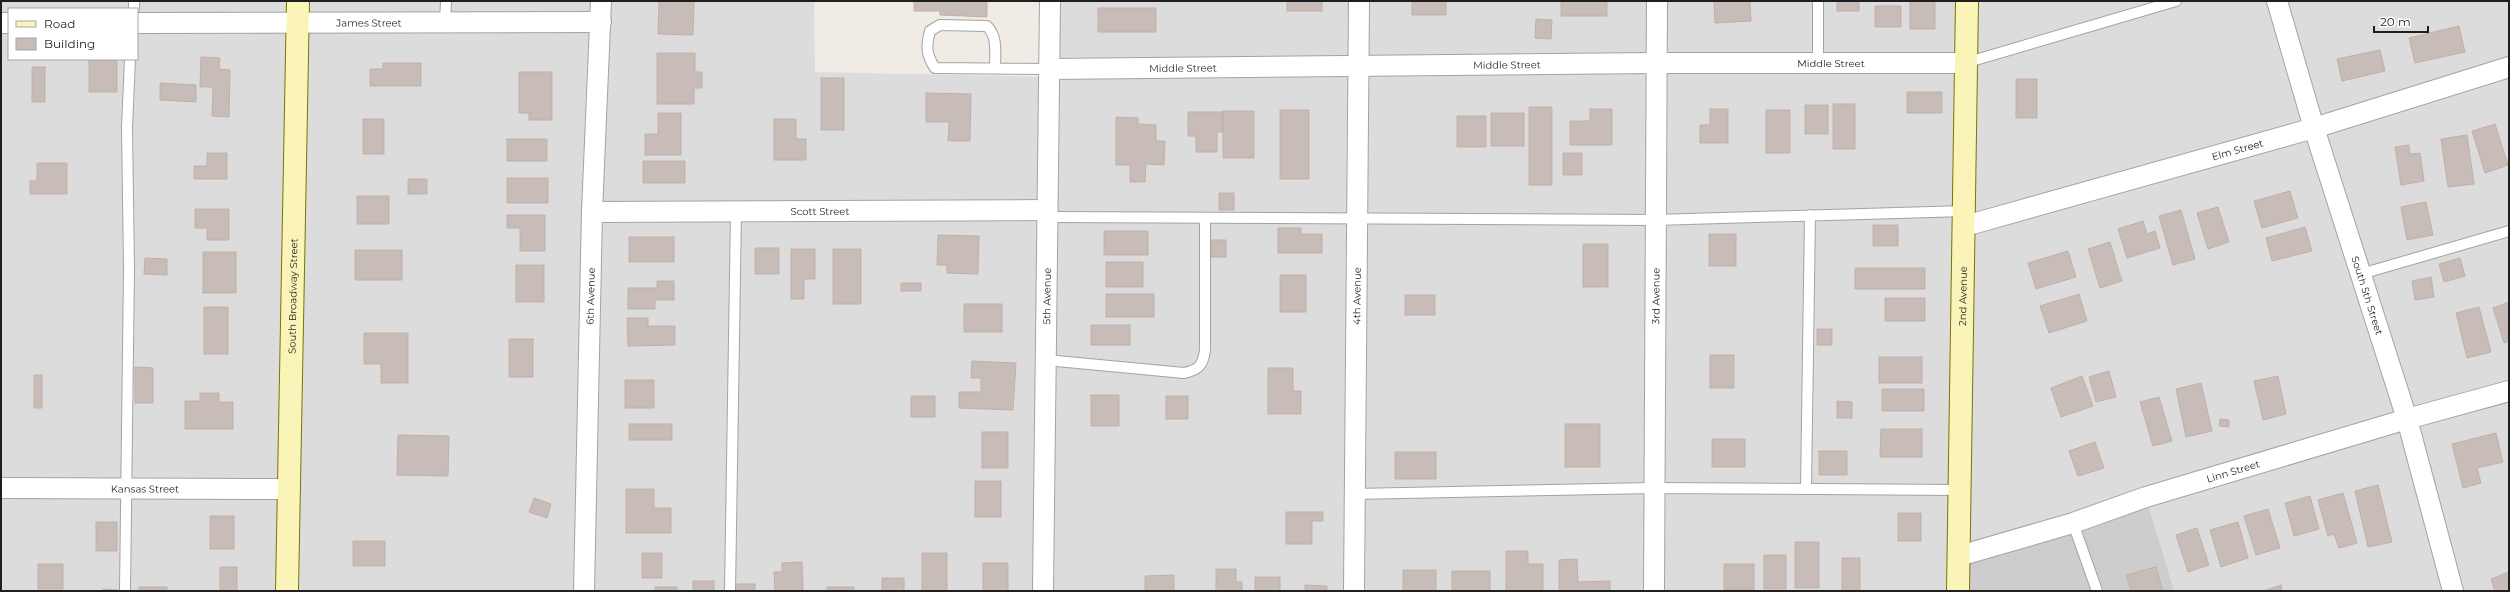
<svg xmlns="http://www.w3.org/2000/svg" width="2510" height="592" font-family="Montserrat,sans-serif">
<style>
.residential{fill:#dddcdc;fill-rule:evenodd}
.religious{fill:#cdcdcd}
.building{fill:#c8bcb8;stroke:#c2afa7}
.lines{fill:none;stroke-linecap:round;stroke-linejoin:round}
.lane-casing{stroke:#a3a3a3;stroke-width:12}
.street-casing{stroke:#a3a3a3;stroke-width:22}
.secondary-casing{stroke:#797403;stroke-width:24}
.lane{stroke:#fff;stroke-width:10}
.street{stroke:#fff;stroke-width:20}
.secondary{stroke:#fbf4b8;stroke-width:22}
.labels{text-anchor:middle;stroke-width:3.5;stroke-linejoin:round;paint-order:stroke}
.street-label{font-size:10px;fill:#1f1f1f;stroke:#fff}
</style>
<rect width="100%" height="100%" fill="#f0ebe5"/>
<!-- residential -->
<path class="residential" d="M1,1h813l1,71 233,5 2,-76h1459v590h-335l-28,-94 -188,94h-1957zM9,9h128v50h-128z"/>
<!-- religious -->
<path class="religious" d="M2146,497l28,94h-215v-35z"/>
<!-- building -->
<path class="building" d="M659,1h35l-1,34 -35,-1z
M914,1h73v16l-47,-2v-4h-26z
M1287,1h35v10h-35z
M1412,1h34v14h-34z
M1561,1h46v15h-46z
M1714,1h36l1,20 -36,2z
M1837,1h22v10h-22z
M1910,1h25v28h-25z
M1875,6h26v21h-26z
M1098,8h58v24h-58z
M1536,19l16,1 -1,19 -16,-1z
M2459,26l6,26 -50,11 -6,-25z
M2380,50l5,21 -43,10 -5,-22z
M657,53h38v19h7v16h-8v16h-37z
M201,57l19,1 -1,11 11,1 -1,47 -17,-1 1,-29h-13z
M89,60h28v32h-28z
M383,63h38v23h-51v-17h13z
M32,67h13v35h-13z
M519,72h33v48h-23v-7h-10z
M821,78h23v52h-23z
M2016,79h21v39h-21z
M160,83l36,2v17l-36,-2z
M1907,92h35v21h-35z
M926,93l45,1 -1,47h-22l1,-19h-23z
M1833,104h22v45h-22z
M1805,105h23v29h-23z
M1529,107h23v78h-23z
M1590,109h22v36h-42v-24h20z
M1710,109h18v34h-28v-18h10z
M1280,110h29v69h-29z
M1766,110h24v43h-24z
M1223,111h31v47h-31z
M1188,112h35v20h-6v20h-21v-16h-8z
M658,113h23v42h-36v-21h13z
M1491,113h33v33h-33z
M1457,116h29v31h-29z
M1116,117l22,1v6l18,1v16h9l-1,24 -18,-1 -1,18h-15v-17h-14z
M363,119h21v35h-21z
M774,119h22v20h10v21h-32z
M2495,124l13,41 -23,8 -13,-42z
M2467,135l7,49 -26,3 -7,-48z
M507,139h40v22h-40z
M2409,145l1,9 10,-1 4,28 -23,4 -6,-38z
M207,153h20v26h-33v-13h13z
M1563,153h19v22h-19z
M643,161h42v22h-42z
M37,163h30v31h-37v-13h7z
M507,178h41v25h-41z
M408,179h19v15h-19z
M2290,191l8,27 -36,10 -8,-27z
M1219,193h15v17h-15z
M357,196h32v28h-32z
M2426,202l7,33 -26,5 -6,-33z
M2218,207l11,35 -21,7 -11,-36z
M195,209h34v31h-22v-12h-12z
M2181,210l14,49 -22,6 -14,-49z
M507,215h38v36h-25v-23h-13z
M2143,221l4,13 8,-3 5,17 -33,10 -9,-29z
M1873,225h25v21h-25z
M2305,227l7,24 -40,10 -6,-23z
M1278,228h23v6h21v19h-44z
M1104,231h44v24h-44z
M1709,234h27v32h-27z
M938,235l41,1 -1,38 -31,-1v-8h-10z
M629,237h45v25h-45z
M1211,240h15v17h-15z
M2110,242l12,39 -22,7 -12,-39z
M1583,244h25v43h-25z
M755,248h24v26h-24z
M791,249h24v30h-11v20h-13z
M833,249h28v55h-28z
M355,250h47v30h-47z
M2068,251l8,26 -40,12 -8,-26z
M203,252h33v41h-33z
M145,258l22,1v16l-23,-1z
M2460,258l5,18 -21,6 -5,-18z
M1106,262h37v25h-37z
M516,265h28v37h-28z
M1855,268h70v21h-70z
M1280,275h26v37h-26z
M2431,277l3,20 -19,3 -3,-19z
M657,281h17v19h-19v9h-27v-21h29z
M901,283h20v8h-20z
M1106,294h48v23h-48z
M2079,294l8,27 -38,12 -9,-27z
M1405,295h30v20h-30z
M1885,298h40v23h-40z
M2509,302v39l-5,2 -11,-35z
M964,304h38v28h-38z
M204,307h24v47h-24z
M2479,307l12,45 -24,6 -11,-45z
M627,318h21v8h27v19l-47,1z
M1091,325h39v20h-39z
M1817,329h15v16h-15z
M364,333h44v50h-27v-19h-17z
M509,339h24v38h-24z
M1710,355h24v33h-24z
M1879,357h43v26h-43z
M972,361l44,2 -3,47 -54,-2v-16h22v-14h-10z
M135,367l18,1v35h-18z
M1268,368h25v23h8v23h-33z
M2109,371l7,26 -20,5 -7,-25z
M34,375h8v33h-8z
M2082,376l11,30 -32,11 -10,-29z
M2278,376l8,38 -23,6 -9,-39z
M625,380h29v28h-29z
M2201,383l11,48 -26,6 -10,-48z
M1882,389h42v22h-42z
M200,393h19v9h14v27h-48v-28h15z
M1091,395h28v31h-28z
M911,396h24v21h-24z
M1166,396h22v23h-22z
M2159,397l13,44 -19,5 -13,-44z
M1837,401l15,1v16h-15z
M2220,419l9,1v7l-10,-1z
M629,424h43v16h-43z
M1565,424h35v43h-35z
M1881,429h41v28h-42z
M982,432h26v36h-26z
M2496,433l7,29 -26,6 4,15 -18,5 -11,-44z
M398,435l51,1 -1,40 -51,-1z
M1712,439h33v28h-33z
M2095,442l9,26 -26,8 -9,-25z
M1819,451h28v24h-28z
M1395,452h41v27h-41z
M975,481h26v36h-26z
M2378,485l14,57 -24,5 -13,-56z
M626,489h28v19h17v25h-45z
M2343,493l14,50 -18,5 -5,-14 -6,2 -10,-36z
M2310,496l9,33 -25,7 -9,-33z
M534,498l17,6 -4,14 -18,-6z
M2268,509l12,39 -24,7 -12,-39z
M1286,512h37v9h-11v23h-26z
M1898,513h23v28h-23z
M210,516h24v33h-24z
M96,522h21v29h-21z
M2238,522l10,36 -27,9 -11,-37z
M2197,528l12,37 -21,7 -12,-37z
M353,541h32v25h-32z
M1795,542h24v46h-24z
M1506,551h22v13h15v27h-37z
M642,553h20v25h-20z
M922,553h25v38h-25z
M1764,555h22v34h-22z
M1842,558h18v33h-18z
M1577,559l1,23 32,-1v10h-51v-31z
M802,562l1,29h-28l-1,-19h8v-9z
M983,563h25v28h-25z
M38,564h25v25h-25z
M1724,564h30v26h-30z
M220,567h17v24h-17z
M2156,567l7,24h-32l-5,-16z
M1216,569h20v13h6v9h-26z
M1403,570h33v21h-33z
M1452,571h38v20h-38z
M2509,572v19h-14l-4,-12z
M1174,575v16h-29v-15z
M1255,577h25v14h-25z
M882,578h22v13h-22z
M693,581h21v10h-21z
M737,584h18v7h-18z
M1305,585l22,1v5h-22z
M2281,585l1,6h-15l-1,-1z
M139,587h28v4h-28z
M655,587h22v4h-22z
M827,587h27v4h-27z
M103,589l15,1v1h-15z"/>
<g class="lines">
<defs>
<path id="lane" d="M1818,1v62
M134,9v-8
M445,23l1,-22
M1965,63l211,-62
M995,68c0,-15 3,-31 -8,-42l-47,-1 -10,6c-4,15 -4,24 5,37l114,1
M1047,217l608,3 310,-9
M2361,274l148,-43
M1046,360l138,13c15,-3 19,-8 21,-23v-132
M1806,489l4,-274
M1354,494l300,-6 306,2
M2073,523l24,68
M125,591l4,-322 -2,-142 3,-68
M730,591l6,-380"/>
<g id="street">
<path id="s1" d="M2277,1l37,127 93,291 46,172"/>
<path d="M1,23h8"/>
<path id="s2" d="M137,23l464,-1"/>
<path id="s3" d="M1049,69l607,-6h309"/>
<path id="s4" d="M592,212l455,-2"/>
<path id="s5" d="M1965,226l349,-98 195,-61"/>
<path id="s6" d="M1,488l289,1"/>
<path id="s7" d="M1959,556l114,-33 73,-26 261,-78 102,-28"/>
<path id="s8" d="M584,591l8,-379 9,-211"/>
<path id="s9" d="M1043,591l7,-590"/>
<path id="s10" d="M1354,591l5,-590"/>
<path id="s11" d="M1654,591l3,-590"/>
</g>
<g id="secondary">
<path id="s12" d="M287,591l11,-590"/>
<path id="s13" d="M1958,591l9,-590"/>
</g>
</defs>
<!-- lane casing -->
<use href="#lane" class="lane-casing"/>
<!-- street casing -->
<use href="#street" class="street-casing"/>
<!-- secondary casing -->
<use href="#secondary" class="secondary-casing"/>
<!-- lane -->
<use href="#lane" class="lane"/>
<!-- street -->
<use href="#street" class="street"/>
<!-- secondary -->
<use href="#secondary" class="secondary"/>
</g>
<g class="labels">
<!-- street labels -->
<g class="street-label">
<text dy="4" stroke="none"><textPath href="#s2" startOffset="232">James Street</textPath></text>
<text dy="4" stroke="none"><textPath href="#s3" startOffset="782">Middle Street</textPath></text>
<text dy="4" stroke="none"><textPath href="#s3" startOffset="458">Middle Street</textPath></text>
<text dy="4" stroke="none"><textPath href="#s3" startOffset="134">Middle Street</textPath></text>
<text dy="4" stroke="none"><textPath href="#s5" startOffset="283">Elm Street</textPath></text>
<text dy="4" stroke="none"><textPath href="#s4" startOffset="228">Scott Street</textPath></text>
<text dy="4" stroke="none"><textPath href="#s1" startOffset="308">South 5th Street</textPath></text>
<text dy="4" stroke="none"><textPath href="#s12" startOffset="295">South Broadway Street</textPath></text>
<text dy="4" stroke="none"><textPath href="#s8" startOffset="295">6th Avenue</textPath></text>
<text dy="4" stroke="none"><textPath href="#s9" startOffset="295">5th Avenue</textPath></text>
<text dy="4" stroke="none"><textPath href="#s10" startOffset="295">4th Avenue</textPath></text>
<text dy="4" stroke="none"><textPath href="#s11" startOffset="295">3rd Avenue</textPath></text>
<text dy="4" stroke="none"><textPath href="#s13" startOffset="295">2nd Avenue</textPath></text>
<text dy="4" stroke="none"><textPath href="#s7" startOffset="287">Linn Street</textPath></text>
<text dy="4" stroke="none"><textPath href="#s6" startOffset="144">Kansas Street</textPath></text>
</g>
</g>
<!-- border -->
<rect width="2510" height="592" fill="none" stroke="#1f1f1f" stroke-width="4"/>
<!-- legend -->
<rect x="8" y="8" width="130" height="52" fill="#ffffff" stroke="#a5a5a5"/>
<rect x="16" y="21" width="20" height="6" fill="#fbf4b8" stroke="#a5a5a5"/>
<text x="44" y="28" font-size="12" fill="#1f1f1f">Road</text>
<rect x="16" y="38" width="20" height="12" fill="#c8bcb8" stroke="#a5a5a5"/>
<text x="44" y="48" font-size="12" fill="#1f1f1f">Building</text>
<!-- scale -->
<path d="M2374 26v6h54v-6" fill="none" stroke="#1f1f1f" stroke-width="2"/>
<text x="2380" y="26" font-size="12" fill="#1f1f1f" stroke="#ffffff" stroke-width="3" paint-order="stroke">20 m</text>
</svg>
